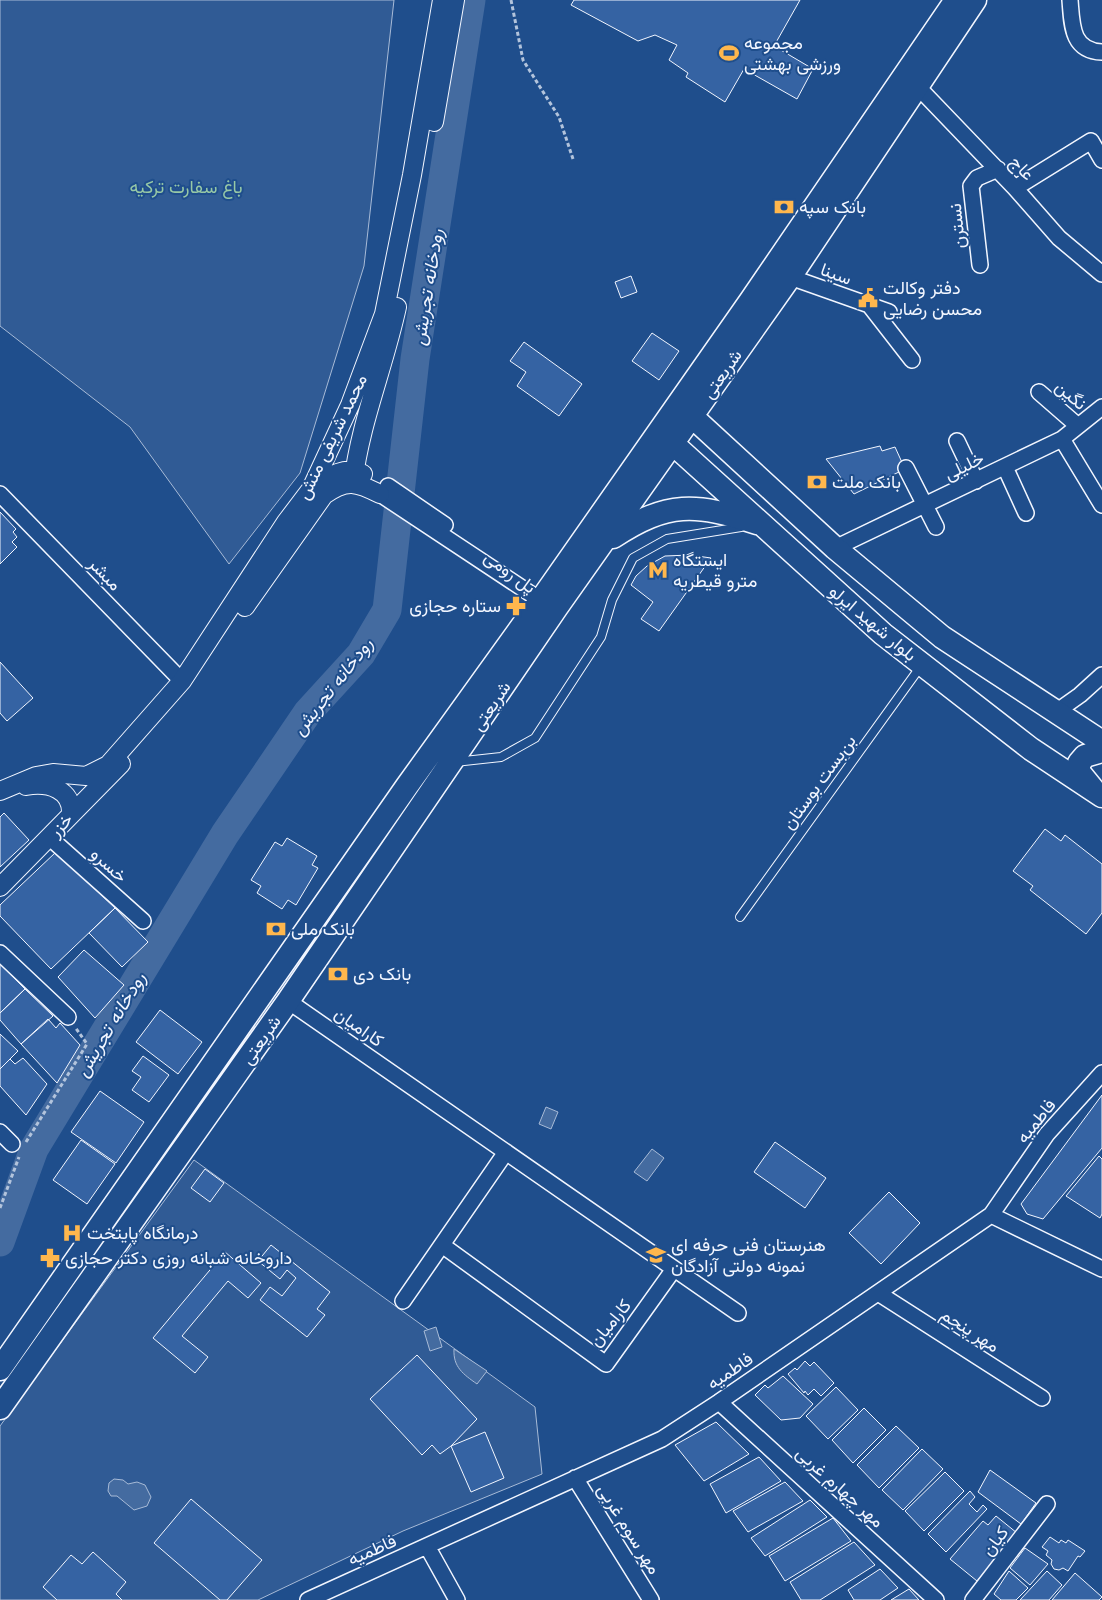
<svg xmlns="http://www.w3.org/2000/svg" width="1102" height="1600" font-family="Poppins,Vazirmatn,sans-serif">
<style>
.green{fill:#305b95;stroke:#a8bbd7}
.water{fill:#446ba0;stroke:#a8bbd7}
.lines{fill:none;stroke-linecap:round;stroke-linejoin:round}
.river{stroke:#446ba0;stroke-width:29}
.building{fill:#3563a3;stroke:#f2f6ff}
.service-casing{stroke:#f2f6ff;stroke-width:10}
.minor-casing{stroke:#f2f6ff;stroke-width:18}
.tertiary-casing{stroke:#f2f6ff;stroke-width:20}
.primary-casing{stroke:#f2f6ff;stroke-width:25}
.path{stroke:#b3c4dc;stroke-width:3;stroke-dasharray:4 2.5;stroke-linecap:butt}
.service{stroke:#1f4e8c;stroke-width:8}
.minor{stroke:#1f4e8c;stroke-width:15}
.tertiary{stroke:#1f4e8c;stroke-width:18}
.primary{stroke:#1f4e8c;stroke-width:22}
.labels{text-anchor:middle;stroke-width:4;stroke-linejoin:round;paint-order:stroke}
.poi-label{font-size:18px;fill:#f2f6ff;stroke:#1f4e8c;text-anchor:start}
.street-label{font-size:18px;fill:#f2f6ff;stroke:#1f4e8c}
.park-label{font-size:18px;fill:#97c8a6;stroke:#1f4e8c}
.water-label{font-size:19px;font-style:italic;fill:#f2f6ff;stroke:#1f4e8c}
</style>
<rect width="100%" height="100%" fill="#1f4e8c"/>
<!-- green -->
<path class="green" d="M0,0h394l-30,266 -64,207 -71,91 -99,-137 -130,-101z
M194,1160l341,247 7,67 -139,57 -145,69h-258v-174z"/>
<!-- water -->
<path class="water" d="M546,1107l12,5 -7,17 -12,-5z
M652,1149l12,9 -17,23 -13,-9z
M436,1327l6,20 -12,4 -6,-20z
M454,1349l33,22 -10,13c-14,-10 -24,-17 -23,-35z
M114,1479l9,1 5,4 9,-2 8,3 6,12 -4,9 -13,4 -17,-14h-6l-3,-5 1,-8z"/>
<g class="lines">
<!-- river -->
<path class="river" d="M0,1242l34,-93 191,-315 83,-122 53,-58 26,-44 28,-251 56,-359"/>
</g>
<!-- building -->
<path class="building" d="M574,0h226l-26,46 39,23 -16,30 -53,-30 -19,33 -39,-25 2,-4 -19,-13 8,-15 -22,-10 -17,6 -67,-36z
M631,276l6,16 -16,6 -6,-16z
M652,333l27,18 -20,29 -27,-19z
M524,342l58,42 -23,32 -42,-30 9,-14 -16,-11z
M880,446l2,5 13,-4 10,22 -51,25 -28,-35z
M0,512l16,17 -3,3 4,5 -5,5 5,5 -17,17z
M690,555l21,3 -52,73 -18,-12 12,-17 -22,-17 5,-9 11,-10 18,-10z
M0,662l33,36 -26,23 -7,-8z
M4,813l25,27 -29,27v-50z
M1045,829l16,12 4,-6 37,29v49l-16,21 -56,-44 3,-4 -20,-15z
M287,838l30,18 -5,9 6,3 -22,37 -8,-5 -6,9 -25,-16 4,-7 -10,-6 24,-38 7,4z
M56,852l59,56 -64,61 -51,-53v-11z
M115,908l33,34 -26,25 -33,-34z
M84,950l40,35 -29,33 -37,-41z
M0,964l25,25 -25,24z
M25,989l28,27 -32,28 -21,-24v-7z
M160,1010l42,32 -24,32 -42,-32z
M48,1019l8,9 4,-5 20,22 -23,38 -36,-39z
M0,1034l18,17 -18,18z
M143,1056l26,19 -20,27 -17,-12 9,-13 -9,-6z
M23,1058l24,26 -21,31 -26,-29v-17l10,-10 5,5z
M100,1091l44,31 -28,41 -45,-31z
M1102,1095v53l-59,71 -16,-5 -6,-10z
M81,1140l34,24 -28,40 -34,-24z
M775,1142l51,36 -21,30 -51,-36z
M1099,1156l3,3v55l-2,4 -34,-22z
M205,1169l19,14 -14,19 -19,-14z
M889,1192l31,31 -39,41 -32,-31z
M271,1245l59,47 -13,17 8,6 -18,22 -47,-37 10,-13 12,9 14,-18 -9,-8 -7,9 -22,-18z
M225,1252l36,31 -13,15 -20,-17 -46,55 26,21 -13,16 -42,-35z
M417,1355l60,64 -26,27 -11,8 -8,-9 -10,10 -52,-56z
M805,1361l5,5 4,-4 20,21 -13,13 -7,-7 -6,6 -3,-4 -1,2 -16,-19 7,-6 2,2z
M783,1376l30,28 -13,14 -19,2 -26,-25 10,-10 3,3z
M836,1387l22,23 -30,29 -22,-23z
M864,1408l22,22 -33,33 -21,-23z
M716,1422l33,32 -45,27 -29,-36z
M896,1426l23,22 -40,40 -22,-23z
M485,1432l19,46 -33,14 -20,-46z
M922,1449l21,20 -40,41 -21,-20z
M759,1457l22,24 -55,32 -16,-29z
M990,1470l46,33 -15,21 -43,-32z
M945,1472l19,19 -40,40 -19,-20z
M785,1482l18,19 -55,31 -15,-21z
M970,1491l5,6 -6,7 8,8 6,-7 4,4 -41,43 -18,-18z
M191,1499l71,61 -35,40h-7l-66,-57z
M810,1500l17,17 -62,39 -14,-18z
M996,1516l21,17 -40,48 -27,-22 33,-38 5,4z
M833,1518l18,23 -66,40 -16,-25z
M1050,1537l9,6 2,-3 5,3 2,-3 17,11 -5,6 -2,-1 -10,15 -5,-3 -4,2 -5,-1 -3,-5 1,-4 -6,-5 2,-4 -6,-4z
M854,1542l21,23 -55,35h-19l-11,-18z
M1025,1548l23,16 -18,21 -20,-17z
M93,1552l33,30 -10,12 6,6h-65l-14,-13 28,-32 11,9z
M880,1569l18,19 -18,12h-26l-6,-10z
M1009,1571l19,17 -12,12h-15l-7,-6z
M1047,1571l15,14 -13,15h-29z
M1075,1573l27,24 -3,3h-47z
M909,1589l10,11h-28z"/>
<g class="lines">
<defs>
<path id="service" d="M455,762l46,-5 34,-19 66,-101 11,-37 21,-42 34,-19 74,-12
M740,917l181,-251"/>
<path id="minor" d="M1070,0c2,24 1,51 32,52
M917,86l98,102 44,50 43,36
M1015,188l76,-47 11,19
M980,265l-9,-79 6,-8 21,-9
M790,277l99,35
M870,306l42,54
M1039,392l39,34
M1062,439l40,66
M957,441l19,40
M1005,467l21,46
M906,468l30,59
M388,486l57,39
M0,494l182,187
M380,494l154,102 9,1
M835,548l227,-109 40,-32
M1056,712l24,-17 22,-20
M49,837l94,84
M0,953l68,64
M288,1001l450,312
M0,1132l12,12
M991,1215l111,54
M442,1245l164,119 68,-95
M878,1293l164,105
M403,1301l103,-149
M719,1402l217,198
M575,1478l76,122
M427,1546l30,54
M308,1600l354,-161 57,-37 272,-187 56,-81 55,-61
M973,1600l74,-96"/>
<path id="tertiary" d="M434,122l21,-122
M353,483c7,-60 31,-116 44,-176
M311,489c16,-11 33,-25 52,-15
M245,607l79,-112c23,-16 32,-13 56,-1
M26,786c22,-4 47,3 45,29
M0,791l36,-15 17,-3 33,3 22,-11 74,-84 104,-159 25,-33 39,-84 34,-91 28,-139 30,-175
M0,887l121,-123"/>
<path id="primary" d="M679,409l20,14 136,125 107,89 160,105
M661,433l222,201 148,115 71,47
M613,537c55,-36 82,-34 144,-14
M1092,788l-13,-16v-9l6,-7 17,-5
M0,1369l407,-583 136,-189 208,-297 205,-300
M0,1408l288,-407 269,-394 233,-330 185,-277"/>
</defs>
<!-- service casing -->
<use href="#service" class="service-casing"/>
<!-- minor casing -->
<use href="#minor" class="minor-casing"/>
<!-- tertiary casing -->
<use href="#tertiary" class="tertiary-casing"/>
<!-- primary casing -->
<use href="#primary" class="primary-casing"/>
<!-- path -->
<path class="path" d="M511,0l12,60 36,57 14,42
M26,1142l61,-98 -12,-17
M0,1208l19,-51"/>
<!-- service -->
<use href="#service" class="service"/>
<!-- minor -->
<use href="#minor" class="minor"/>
<!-- tertiary -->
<use href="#tertiary" class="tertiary"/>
<!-- primary -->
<use href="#primary" class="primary"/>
</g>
<!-- icons -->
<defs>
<symbol id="stadium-bare" viewBox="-9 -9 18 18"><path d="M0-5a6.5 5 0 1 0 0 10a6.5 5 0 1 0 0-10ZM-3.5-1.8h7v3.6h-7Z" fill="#ffb74d" stroke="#1f4e8c" stroke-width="2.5" paint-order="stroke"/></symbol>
<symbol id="bank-bare" viewBox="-9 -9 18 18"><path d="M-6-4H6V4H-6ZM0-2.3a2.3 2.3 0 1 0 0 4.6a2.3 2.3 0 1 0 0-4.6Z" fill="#ffb74d" stroke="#1f4e8c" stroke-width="2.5" paint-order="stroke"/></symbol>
<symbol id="civic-bare" viewBox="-9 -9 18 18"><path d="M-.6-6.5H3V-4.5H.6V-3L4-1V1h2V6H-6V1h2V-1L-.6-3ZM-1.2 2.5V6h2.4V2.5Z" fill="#ffb74d" stroke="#1f4e8c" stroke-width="2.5" paint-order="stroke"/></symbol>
<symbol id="metro-bare" viewBox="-9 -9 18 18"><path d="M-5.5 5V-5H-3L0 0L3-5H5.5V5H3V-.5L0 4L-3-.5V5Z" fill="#ffb74d" stroke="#1f4e8c" stroke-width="2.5" paint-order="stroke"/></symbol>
<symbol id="pharmacy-bare" viewBox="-9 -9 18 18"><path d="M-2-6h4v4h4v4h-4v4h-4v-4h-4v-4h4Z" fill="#ffb74d" stroke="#1f4e8c" stroke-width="2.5" paint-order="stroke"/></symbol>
<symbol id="hospital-bare" viewBox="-9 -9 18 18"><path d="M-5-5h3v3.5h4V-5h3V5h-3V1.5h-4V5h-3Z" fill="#ffb74d" stroke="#1f4e8c" stroke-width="2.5" paint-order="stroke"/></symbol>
<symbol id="school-bare" viewBox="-9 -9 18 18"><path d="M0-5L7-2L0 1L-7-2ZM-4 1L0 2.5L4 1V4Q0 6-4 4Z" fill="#ffb74d" stroke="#1f4e8c" stroke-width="2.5" paint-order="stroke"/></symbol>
</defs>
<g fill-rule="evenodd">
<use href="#stadium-bare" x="715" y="39" width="28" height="28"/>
<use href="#bank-bare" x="770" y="193" width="28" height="28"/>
<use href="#civic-bare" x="854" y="284" width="28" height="28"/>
<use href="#bank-bare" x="803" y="468" width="28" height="28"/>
<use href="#metro-bare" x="644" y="556" width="28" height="28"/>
<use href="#pharmacy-bare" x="502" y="592" width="28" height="28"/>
<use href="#bank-bare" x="262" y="915" width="28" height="28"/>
<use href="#bank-bare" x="324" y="960" width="28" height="28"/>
<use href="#hospital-bare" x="58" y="1219" width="28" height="28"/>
<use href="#school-bare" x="642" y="1241" width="28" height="28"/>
<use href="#pharmacy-bare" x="36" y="1244" width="28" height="28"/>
</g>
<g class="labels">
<!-- poi labels -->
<g class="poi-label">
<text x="744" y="49">مجموعه<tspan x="744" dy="21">ورزشی بهشتی</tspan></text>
<text x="799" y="213">بانک سپه</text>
<text x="883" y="294">دفتر وکالت<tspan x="883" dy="21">محسن رضایی</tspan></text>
<text x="832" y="488">بانک ملت</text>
<text x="673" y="566">ایستگاه<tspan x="673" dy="21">مترو قیطریه</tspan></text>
<text x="501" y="612" text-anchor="end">ستاره حجازی</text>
<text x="291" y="935">بانک ملی</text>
<text x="353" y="980">بانک دی</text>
<text x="87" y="1239">درمانگاه پایتخت</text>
<text x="671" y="1251">هنرستان فنی حرفه ای<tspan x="671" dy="21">نمونه دولتی آزادگان</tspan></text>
<text x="65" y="1264">داروخانه شبانه روزی دکتر حجازی</text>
</g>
<!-- street labels -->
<g class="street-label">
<text transform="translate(1022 168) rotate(47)" y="6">عاج</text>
<text transform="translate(957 226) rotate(-96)" y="6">نسترن</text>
<text transform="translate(836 274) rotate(20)" y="6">سینا</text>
<text transform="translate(722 374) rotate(-55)" y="6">شریعتی</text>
<text transform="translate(1071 395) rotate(41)" y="6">نگین</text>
<text transform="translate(332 437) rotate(-64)" y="6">محمد شریفی منش</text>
<text transform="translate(964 466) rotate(-26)" y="6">خلیلی</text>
<text transform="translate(510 572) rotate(36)" y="6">پل رومی</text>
<text transform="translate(105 574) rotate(46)" y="6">مبشر</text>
<text transform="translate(873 623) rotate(40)" y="6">بلوار شهید ایرلو</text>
<text transform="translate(491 706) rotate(-56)" y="6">شریعتی</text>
<text transform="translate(819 782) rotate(-54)" y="6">بن‌بست بوستان</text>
<text transform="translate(61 825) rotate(-46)" y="6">خزر</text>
<text transform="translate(109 865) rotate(42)" y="6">خسرو</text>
<text transform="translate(359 1027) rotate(35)" y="6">کارامیان</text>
<text transform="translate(261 1040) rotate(-55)" y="6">شریعتی</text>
<text transform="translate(1036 1121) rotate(-51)" y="6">فاطمیه</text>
<text transform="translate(610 1323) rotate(-51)" y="6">کارامیان</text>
<text transform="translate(970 1330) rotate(33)" y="6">مهر پنجم</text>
<text transform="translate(730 1371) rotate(-34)" y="6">فاطمیه</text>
<text transform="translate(840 1487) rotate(42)" y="6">مهر چهارم غربی</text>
<text transform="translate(629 1529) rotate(58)" y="6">مهر سوم غربی</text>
<text transform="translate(995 1541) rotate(-53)" y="6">کیان</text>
<text transform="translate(372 1550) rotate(-24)" y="6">فاطمیه</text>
</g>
<!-- park labels -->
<g class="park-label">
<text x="186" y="193">باغ سفارت ترکیه</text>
</g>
<!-- water labels -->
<g class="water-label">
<text transform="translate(427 287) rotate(-81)" y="7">رودخانه تجریش</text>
<text transform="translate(332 686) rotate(-52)" y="7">رودخانه تجریش</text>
<text transform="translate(110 1024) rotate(-59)" y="7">رودخانه تجریش</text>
</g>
</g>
</svg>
